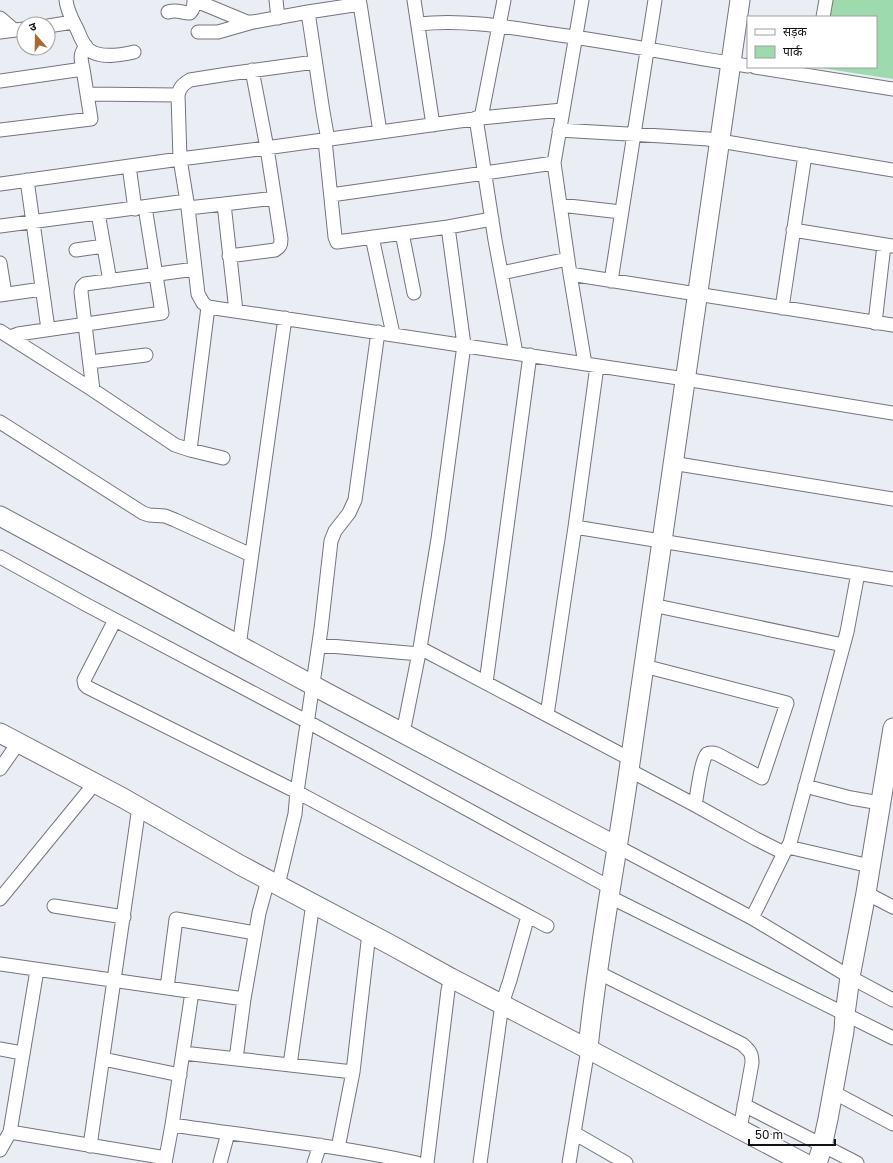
<svg xmlns="http://www.w3.org/2000/svg" width="893" height="1163" font-family="'Golos Text','Noto Sans Devanagari',sans-serif">
<style>
.green{fill:#9ddaae}
.lines{fill:none;stroke-linecap:round;stroke-linejoin:round}
.street-casing{stroke:#73757c;stroke-width:15}
.secondary-casing{stroke:#73757c;stroke-width:21}
.street{stroke:#fff;stroke-width:13}
.secondary{stroke:#fff;stroke-width:19}
</style>
<rect width="100%" height="100%" fill="#ebedf5"/>
<!-- green -->
<path class="green" d="M832,0h61v79l-72,-11v-1h55v-50h-46z"/>
<g class="lines">
<defs>
<path id="street" d="M66,0c1,11 6,19 11,29 3,7 6,16 12,21 12,9 32,5 45,2
M194,0l53,22h6l55,-10 52,-8 -1,-4
M276,0l2,18
M414,0l19,125
M582,0l-28,163 16,111 15,90
M360,4l20,128
M168,12c10,-3 13,1 22,1 4,-4 4,-8 4,-13
M308,12l15,100 5,28
M823,17l3,-17
M0,18l14,12
M418,24c46,-5 90,3 135,10 66,9 130,22 195,32
M48,26l25,-4
M0,32l24,-3
M198,32h20l35,-10
M755,67l138,22
M83,69c-2,-10 -4,-14 3,-23
M0,81l83,-12 4,25 91,1
M476,118l19,122 21,113
M481,118l81,-8
M0,130l91,-11 -4,-25
M559,130l103,6 46,3 185,31
M325,140l10,97 2,5 111,-15 44,-8
M129,166l6,43
M27,180l21,149
M0,184l180,-25 71,-9 230,-32 23,-118
M331,195l223,-32
M224,204l51,-6
M560,205l61,7
M188,208l10,86 5,9 5,4
M98,213l12,68
M0,226l187,-25
M793,230l100,16
M402,233l12,60
M372,237l21,97
M76,250l28,-4
M229,256l46,-6c5,-3 6,-5 6,-11l-14,-91 -15,-78
M0,263l5,31
M501,273l67,-14
M570,274l323,51
M611,281l44,-281
M0,295l42,-6
M782,308l23,-153
M236,311l-12,-107 -36,4 -8,-49 -2,-64c2,-8 5,-11 12,-15l38,-6 87,-12
M875,323l9,-78
M0,331l93,59 82,55 15,5 18,-143 477,72 208,34
M10,337l8,-3 144,-21 -17,-106
M90,362l56,-7
M93,390l-12,-98 1,-5 3,-3 110,-15
M0,422l143,91 6,2 16,1 10,4 76,35
M190,450l33,8
M672,463l221,36
M575,527l318,52
M0,557l85,47 223,118 303,166
M652,605l191,40
M115,620l-31,60 1,5 2,2 210,105 250,134
M319,645l100,9
M239,646l46,-328
M420,648l210,111
M644,666l143,37 -25,75 -45,-24c-3,-1 -7,-2 -10,0 -6,6 -10,42 -12,51
M486,683l44,-328
M547,715l28,-188 22,-161
M403,733l17,-85 18,-109 26,-194 -16,-118
M0,769l19,-27
M629,770l66,35 61,34 28,14
M805,786l46,12 29,5
M618,847l134,71 32,-65 6,-10 57,-211 11,-59
M788,847l82,19
M278,885l17,-71 2,-22 24,-163 10,-88 4,-10 14,-18 6,-13 23,-168
M866,893l27,14
M610,897l283,141
M0,899l95,-116
M54,906l70,11
M752,918l98,59 43,23
M0,964l244,35 15,-86 9,-33
M37,970l-27,162 156,26
M597,972l145,72c8,7 10,9 10,19l-12,66
M167,988l9,-69 79,14
M0,1049l22,4
M183,1053l170,19
M103,1059l77,16
M236,1059l8,-60
M290,1065l23,-162
M833,1092l60,32
M744,1105l113,58
M172,1125c82,12 164,20 245,38
M574,1133l52,30
M90,1146l49,-339
M338,1148l15,-76 16,-139
M0,1150l10,-18
M165,1163l7,-38 20,-133
M220,1163l8,-30
M314,1163l6,-18
M427,1163l21,-173 3,-12
M480,1163l22,-159 8,-24 18,-64
M569,1163l19,-114"/>
<path id="secondary" d="M0,516l329,178 289,153
M0,733l123,65 117,67 151,80 60,33 137,71 216,114
M588,1049c9,-94 28,-186 41,-279 35,-257 76,-513 111,-770
M817,1163l4,-12 7,-32 16,-88 1,-17 5,-37 16,-84 27,-165"/>
</defs>
<!-- street casing -->
<use href="#street" class="street-casing"/>
<!-- secondary casing -->
<use href="#secondary" class="secondary-casing"/>
<!-- street -->
<use href="#street" class="street"/>
<!-- secondary -->
<use href="#secondary" class="secondary"/>
</g>
<!-- legend -->
<rect x="747" y="16" width="130" height="52" fill="#ffffff" stroke="#a0a0a1"/>
<rect x="755" y="29" width="20" height="6" fill="#ffffff" stroke="#a0a0a1"/>
<text x="783" y="36" font-size="12" fill="#111114">सड़क</text>
<rect x="755" y="46" width="20" height="12" fill="#9ddaae" stroke="#a0a0a1"/>
<text x="783" y="56" font-size="12" fill="#111114">पार्क</text>
<!-- north arrow -->
<g transform="translate(36 36) rotate(340)"><circle r="19" fill="#ffffff" stroke="#a0a0a1"/>
<path d="M0-3L7 15L0 10L-7 15Z" fill="#a96a31"/>
<text y="-6" font-size="11" font-weight="bold" text-anchor="middle" fill="#111114">उ</text>
</g>
<!-- scale -->
<path d="M749 1139v6h86v-6" fill="none" stroke="#111114" stroke-width="2"/>
<text x="755" y="1139" font-size="12" fill="#111114" stroke="#ffffff" stroke-width="3" paint-order="stroke">50 m</text>
</svg>
